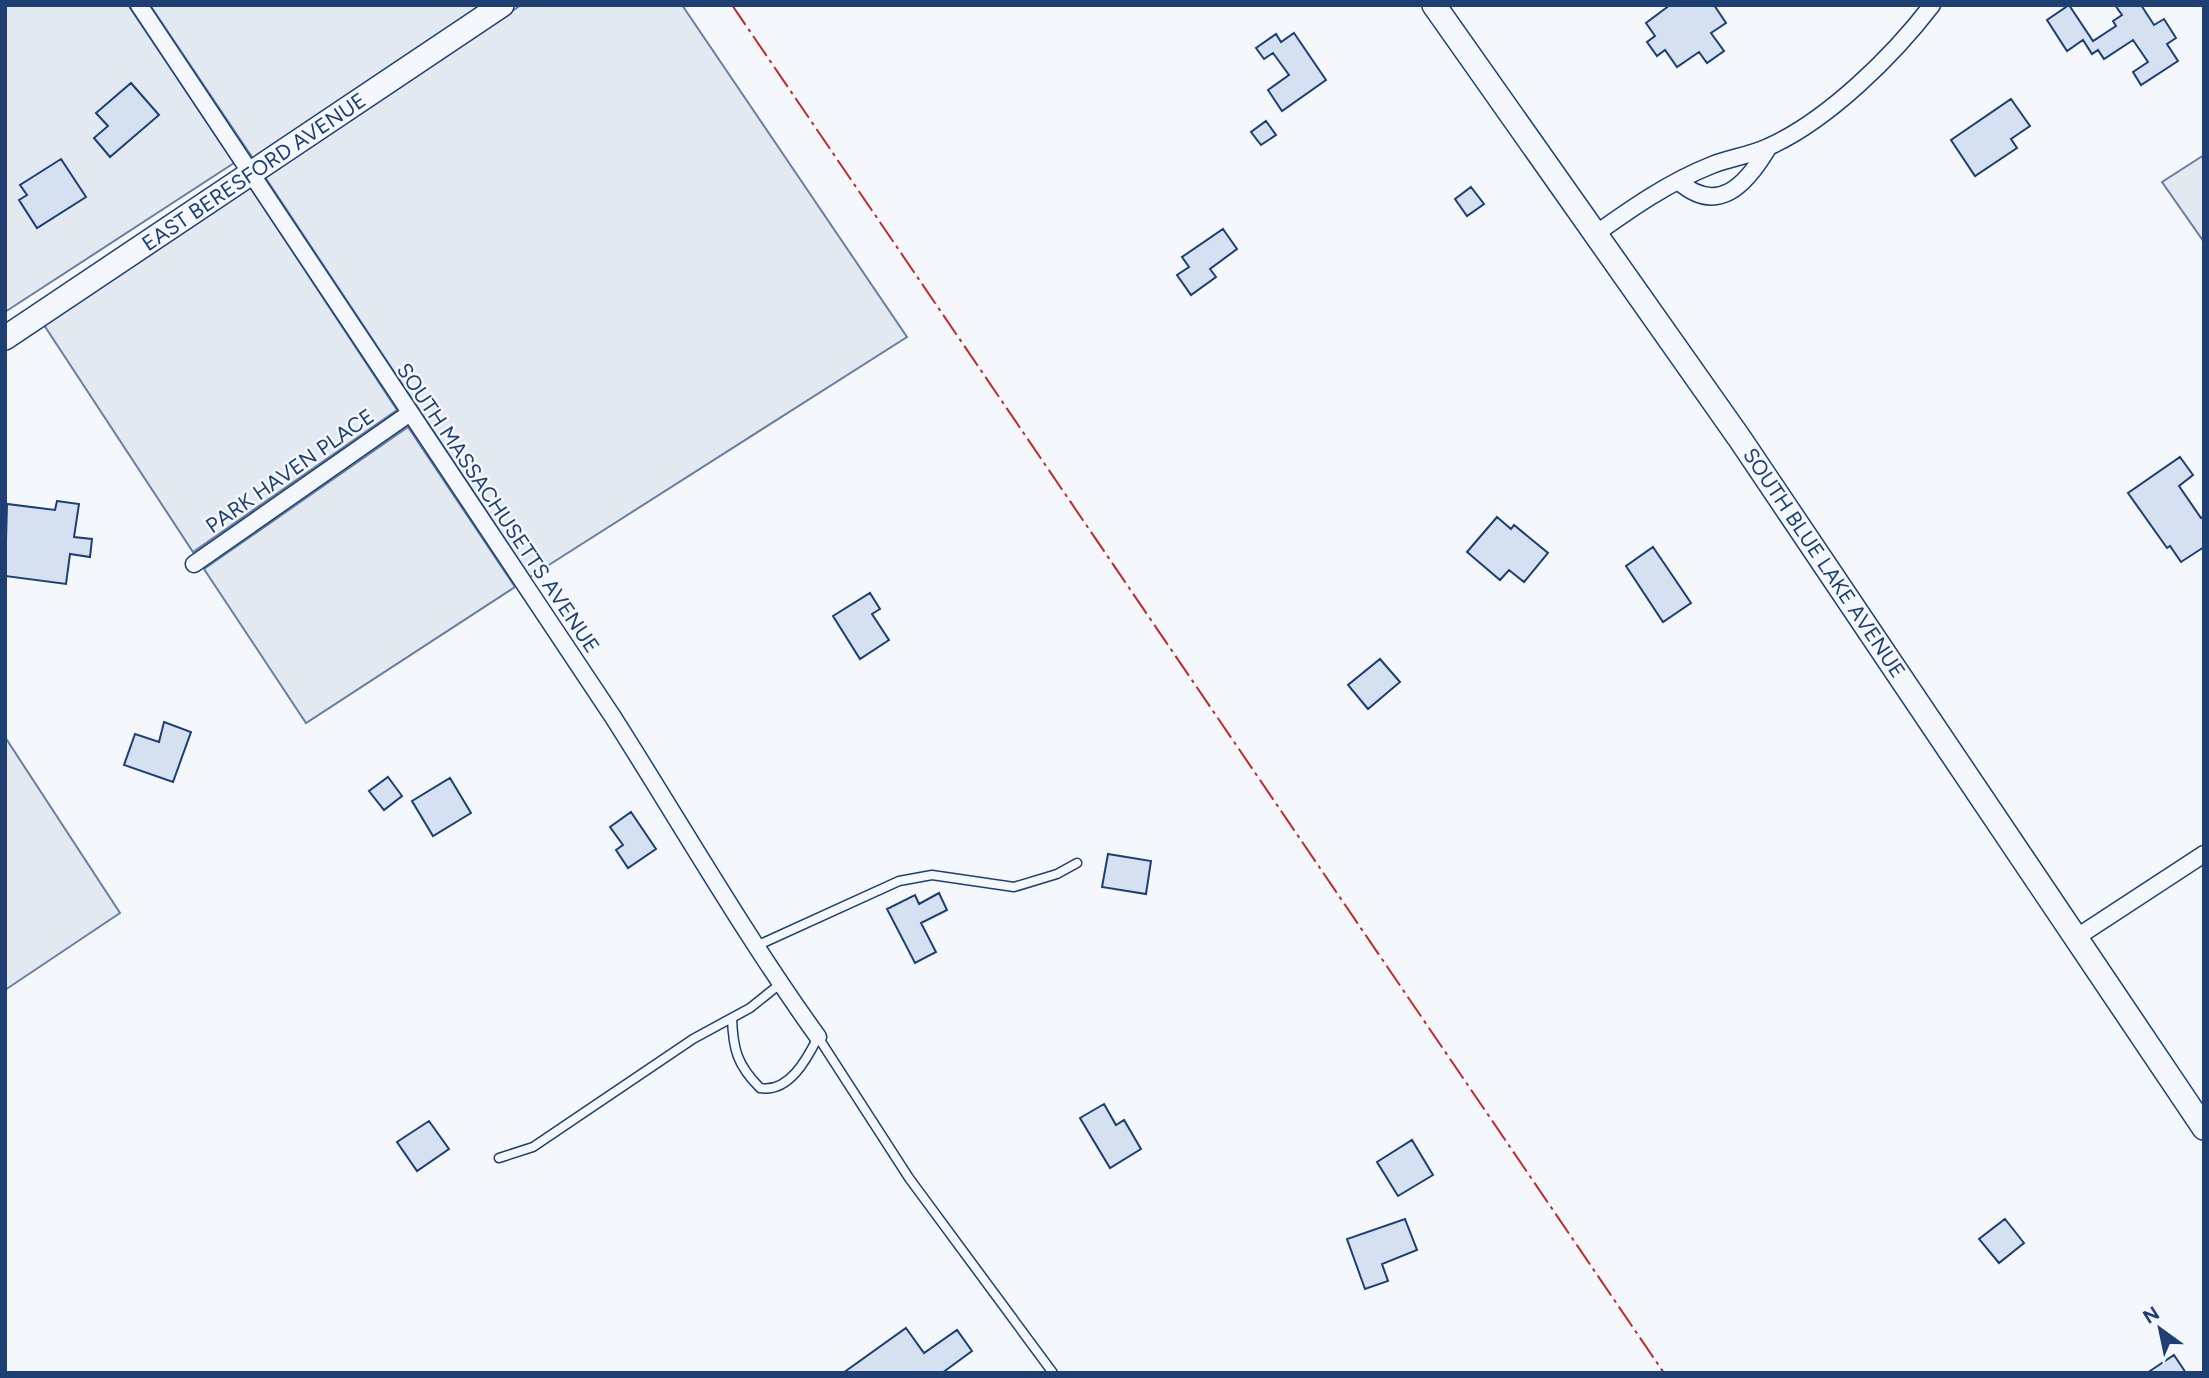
<svg xmlns="http://www.w3.org/2000/svg" width="2209" height="1378" font-family="Figtree,sans-serif">
<style>
.green{fill:#e3e9f0;stroke:#687fa3;stroke-width:2}
.building{fill:#d5e0f0;stroke:#1d3f73;stroke-width:2}
.lines{fill:none;stroke-linecap:round;stroke-linejoin:round}
.lane-casing{stroke:#1d3f73;stroke-width:11}
.street-casing{stroke:#1d3f73;stroke-width:19}
.secondary-casing{stroke:#1d3f73;stroke-width:26}
.lane{stroke:#f4f7fb;stroke-width:8}
.street{stroke:#f4f7fb;stroke-width:16}
.secondary{stroke:#f4f7fb;stroke-width:23}
.power{stroke:#c62828;stroke-width:2;stroke-dasharray:24 5 3.5 5;stroke-linecap:butt}
.labels{text-anchor:middle;stroke-width:5;stroke-linejoin:round;paint-order:stroke}
.street-label{font-size:21px;fill:#1d3f73;stroke:#f4f7fb}
</style>
<rect width="100%" height="100%" fill="#f4f7fb"/>
<!-- green -->
<path class="green" d="M5,5h123l106,158 -229,149z
M150,5h334l-230,155z
M521,5h161l225,332 -377,240 -265,-400z
M2204,155v87l-42,-60z
M250,187l147,223 -204,142 -149,-227z
M408,427l107,160 -209,136 -102,-154z
M5,737l115,176 -115,77z"/>
<!-- building -->
<path class="building" d="M1670,5h44l12,18 -15,10 13,18 -17,12 -8,-11 -22,15 -12,-17 -8,6 -10,-14 8,-6 -9,-13z
M2069,5l24,36 23,-15 -3,-5 9,-6 -7,-10h26l13,20 10,-6 12,19 -9,6 11,17 -37,24 -8,-13 15,-10 -15,-22 -29,19 -6,-9 -6,4 -9,-14 -16,11 -20,-31z
M1294,33l32,47 -44,31 -14,-21 21,-15 -16,-22 -9,6 -8,-11 20,-14 5,8z
M131,83l28,32 -49,42 -16,-19 14,-12 -12,-13z
M2011,99l19,27 -19,13 6,9 -42,28 -24,-36z
M1266,121l10,14 -15,10 -10,-13z
M61,159l25,38 -49,31 -18,-28 8,-5 -7,-10z
M1471,187l13,17 -17,12 -12,-17z
M1223,229l14,20 -27,20 6,8 -25,18 -14,-20 12,-8 -7,-10z
M2180,457l13,18 -14,11 22,32 3,-1v30l-23,15 -11,-16 -3,2 -39,-55z
M57,501l22,3 -5,33 18,2 -2,18 -20,-3 -4,30 -61,-8 2,-72 48,6z
M1497,517l14,12 3,-4 34,28 -24,29 -15,-12 -9,10 -33,-28z
M1653,547l38,56 -28,19 -37,-56z
M870,593l10,16 -8,5 17,26 -29,19 -27,-43z
M1380,659l20,23 -32,27 -20,-24z
M164,722l27,10 -18,50 -49,-17 11,-31 24,8z
M388,777l14,19 -18,14 -15,-19z
M450,778l21,35 -38,23 -21,-35z
M631,812l25,37 -28,19 -12,-18 7,-5 -13,-18z
M1108,854l43,7 -5,33 -44,-7z
M939,893l8,17 -26,13 15,29 -21,11 -28,-54 28,-14 4,9z
M1104,1104l12,21 8,-5 17,29 -31,19 -30,-50z
M429,1121l20,28 -32,22 -20,-29z
M1412,1140l21,35 -35,21 -21,-34z
M1405,1219l12,31 -35,14 6,17 -23,8 -18,-50z
M2005,1219l19,24 -25,20 -20,-24z
M906,1328l18,25 33,-23 15,21 -30,22h-99z
M2174,1355l12,18h-35l-1,-2z"/>
<g class="lines">
<defs>
<path id="lane" d="M754,947l145,-66 33,-6 82,12 43,-13 20,-11
M732,1018c1,31 5,47 28,70 29,5 47,-29 58,-51
M818,1037l91,141 144,195
M499,1158l34,-11 160,-108 57,-31 30,-24"/>
<path id="street" d="M139,5l474,712c68,107 131,217 205,320
M1678,181c40,35 68,4 90,-33
M1594,235c38,-27 75,-53 118,-70 18,-7 39,-10 56,-18 59,-26 125,-91 164,-142
M194,564l216,-151
M2074,939l130,-85"/>
<path id="secondary" d="M1434,5l306,434 464,689
M5,338l497,-333"/>
</defs>
<!-- lane casing -->
<use href="#lane" class="lane-casing"/>
<!-- street casing -->
<use href="#street" class="street-casing"/>
<!-- secondary casing -->
<use href="#secondary" class="secondary-casing"/>
<!-- lane -->
<use href="#lane" class="lane"/>
<!-- street -->
<use href="#street" class="street"/>
<!-- secondary -->
<use href="#secondary" class="secondary"/>
<!-- power -->
<path class="power" d="M732,5l932,1368"/>
</g>
<g class="labels">
<!-- street labels -->
<g class="street-label">
<text transform="translate(254 172) rotate(-34)" y="7">EAST BERESFORD AVENUE</text>
<text transform="translate(290 471) rotate(-35)" y="7">PARK HAVEN PLACE</text>
<text transform="translate(498 508) rotate(56)" y="7">SOUTH MASSACHUSETTS AVENUE</text>
<text transform="translate(1824 563) rotate(56)" y="7">SOUTH BLUE LAKE AVENUE</text>
</g>
</g>
<!-- border -->
<rect width="2209" height="1378" fill="none" stroke="#1d3f73" stroke-width="14"/>
<!-- north arrow -->
<g transform="translate(2160 1329) rotate(327)" stroke="#f4f7fb" stroke-width="5" paint-order="stroke">
<path d="M0-5L12 26L0 18L-12 26Z" fill="#1d3f73"/>
<text y="-10" font-size="19" font-weight="bold" text-anchor="middle" fill="#1d3f73">N</text>
</g>
</svg>
